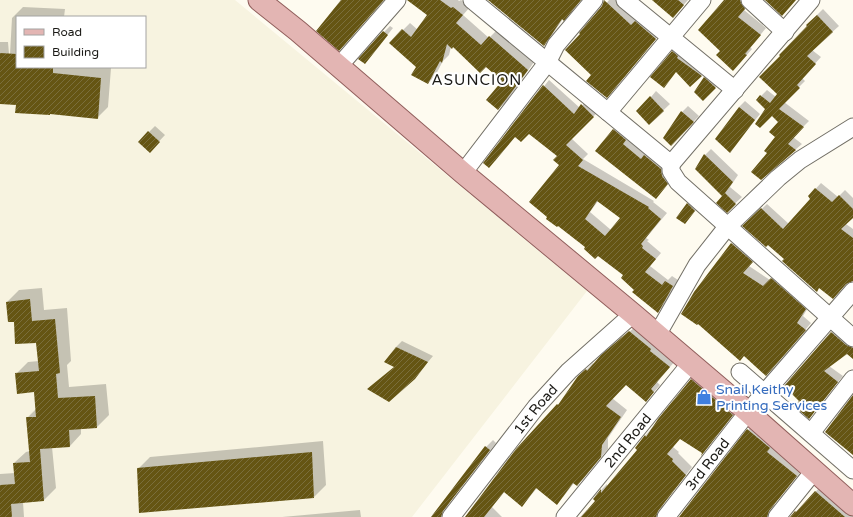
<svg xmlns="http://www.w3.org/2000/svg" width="853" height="517" font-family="'Varela Round',sans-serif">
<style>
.built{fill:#f7f3e0;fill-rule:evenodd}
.shadow{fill:#0003;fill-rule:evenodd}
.building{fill:url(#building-hatch);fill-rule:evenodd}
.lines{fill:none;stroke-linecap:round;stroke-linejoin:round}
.minor-casing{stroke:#737067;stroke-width:19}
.major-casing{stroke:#915f5c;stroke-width:23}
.minor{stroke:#fff;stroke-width:17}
.major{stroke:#e3b5b3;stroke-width:21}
.labels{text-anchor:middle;stroke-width:4;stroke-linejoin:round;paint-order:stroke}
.shop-label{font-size:14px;fill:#366cbe;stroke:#fff;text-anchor:start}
.street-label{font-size:14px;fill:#1b1a16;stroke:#fff}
.neighbourhood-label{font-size:15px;letter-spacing:1px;fill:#1b1a16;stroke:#fff}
</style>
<defs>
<pattern id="building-hatch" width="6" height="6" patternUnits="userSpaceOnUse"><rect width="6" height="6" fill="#655513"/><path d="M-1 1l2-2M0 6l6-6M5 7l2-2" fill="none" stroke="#7a6e3c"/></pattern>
</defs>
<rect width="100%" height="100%" fill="#fefbf0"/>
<!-- built -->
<path class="built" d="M0,0h235l352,291 -175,226h-412zM17,17h128v50h-128z"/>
<!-- shadow -->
<path class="shadow" d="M420,0h38l1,1 2,-1 9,7 -7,8 26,23 8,-8 37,32 -28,40 -8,7 6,-28 -19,-15 -32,-20 -2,1 -2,8 -6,6 -8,15 -7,7 -11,-16 -14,-37 7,-7 8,7 10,-15z
M489,0h92l-18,19 -14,20 -6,6z
M609,0h10l44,30 -49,59 -22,-14 -11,-41z
M654,0h34l-10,11z
M725,0h24l1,2 -6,8 22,18 -16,19 2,2 -13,15 -18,-13z
M23,7l42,2 -1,8h-47v50l94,1 -3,39 -11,11 -80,-14 -17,-1v-61h8l1,12h1l2,-36z
M823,9l16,17 -27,24 9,7 -19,21 3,3 -21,21 25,19 -16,16 9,7 -41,35 8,-26 8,-16 2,-15 -12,-13 -6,-13 6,-6 9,7 31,-72z
M390,26l3,2 -28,35 19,-31z
M678,47l28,23 -16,15 -14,-14 -8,10 5,-29z
M711,72l10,9 -18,19 2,-22z
M549,80l31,28 8,-9 11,12 -28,27 17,16 -5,5 71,42 -1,1 14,11 -21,25 3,2 -2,1 14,12 -11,13 18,14 4,-4 6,4 -14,26 -6,5 -22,-22 -11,-14 -39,-28 -28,-23 3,-59 -3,-9 -29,-23 -14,4 -20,24 -11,2zM598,201l24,16 -11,13 -21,-18z
M656,91l14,13 -21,20 2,-27z
M745,101l15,13 -25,31 -19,-6 23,-32z
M688,106l11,10 -28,28 11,-32z
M620,124l53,54 -17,19 -42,-67z
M155,126l10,9 -16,17 -10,-10z
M711,149l27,26 -8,12 12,10 -15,14 -3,-15 -19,-41z
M821,183l17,14 7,-7 8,8v18l-7,8 7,5v51l-4,1 -16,17 -13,-11 -4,4 -31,-32 -41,-33 23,-22 22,20 23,-26 -3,-2z
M694,198l7,6 -16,19 3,-19z
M738,237l20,18 -9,11 21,14 8,-7 33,30 -8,13 8,7 -39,45 -78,-75 38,-49z
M42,288l2,22 23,-2 4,53 -4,4 2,22 37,-3 3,31 -12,12 -16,1v6l-11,12 -18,1 4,41 -12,12 -21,2 1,15h-24v-43l15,-1 -1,-10 12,-11 4,-1 -3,-33 9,-9 -1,-18 -19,-17 12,-12 11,-1 -2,-19 -22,-21 -8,-19 12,-12z
M637,325l39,35 -19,22 3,3 -14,16 -20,-17 -14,14 15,12 -19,28v11l-24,29 -7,7 -3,-2 -11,14 -26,-9 -15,18 -17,-15 -13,16 10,10h-37l63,-81 7,-6 29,-32 15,-21 14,-14 1,1z
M837,327l16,13v18l-6,-5 -18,13 14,10 -34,41 -9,-16 -15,-15z
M402,341l31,15 -16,19 -22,-8 1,-20z
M698,373l41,35 -36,45 -23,-15 -7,9 6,5 -1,1 14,14 -28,36 -2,6 3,8h-85l7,-7 1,1 8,-11 -2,-1 8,-10 5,-5v3l31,-37 7,-14z
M755,423l48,46 -28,34 -2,5 3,9h-96l68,-87z
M493,440l3,3 -47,60 -1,5 3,9h-20l55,-70z
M323,441l3,44 -12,12 -174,15 -2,-43 12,-12z
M822,485l31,24v8h-62z
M360,510l1,7h-79z"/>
<!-- building -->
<path class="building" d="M341,0h43l-45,51 -23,-20z
M407,0h33l11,8 2,-1 10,8 -7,8 25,22 8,-9 39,34 -30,40 -12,-10 16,-19 -16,-14 -6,6 -27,-26 -1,2 -5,-5 -5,19 -2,-2 -12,23 -17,-9 5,-8 -27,-24 13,-14 9,8 16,-22z
M488,0h93l-17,21 -2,-2 -18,27z
M604,0l27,25 4,-4 21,18 -49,59 -21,-17 5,-6 -26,-25 15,-16 -1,-1 23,-27z
M652,0h26l6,5 -11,13z
M724,0h16l1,3 4,6 -7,8 23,18 -16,19 2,1 -14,16 -17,-16 4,-4 -22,-21z
M765,0h31l-14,16z
M817,15l16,17 -26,24 9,8 -19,21 3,3 -21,21 25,18 -16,17 8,6 -35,30 -10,-8 16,-19 -3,-2 11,-14 -6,-5 9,-10 -6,-6 -12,12 -5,-4 10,-15 -9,-9 4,-5 10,8 7,-9 -18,-17 21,-21 -1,-1 28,-29 -1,-1z
M383,31l5,4 -23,29 -7,-5z
M672,51l6,5 -1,2 25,18 -12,11 -14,-15 -12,16 -14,-11z
M0,53l17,1v13h36v6l48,5 -3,41 -48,-5v1l-35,-2 1,-8 -16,-1z
M704,77l12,11 -13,13 -9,-9z
M543,85l31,29 7,-10 13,13 -28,28 17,15 -5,6 71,41 -1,1 13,11 -20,25 2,2 -1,2 14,11 -11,13 17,13 3,-4 8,5 -15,27 -26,-21 2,-2 -13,-12 2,-3 -25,-19 -3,3 -11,-10 1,-2 -27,-21 -1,1 -11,-8 1,-2 -18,-15 30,-37 -6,-5 4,-4 -28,-22 -8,8 -6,-5 -26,31 -6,-5zM597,201l23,17 -15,18 -20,-17z
M650,96l14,15 -15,14 -13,-14z
M739,107l16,13 -25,33 -15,-14z
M681,111l13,11 -23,24 -8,-8z
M613,129l13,11 -3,4 18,15 3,-4 17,14 1,7 6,8 -12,15 -61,-48z
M148,131l12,11 -10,11 -12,-11z
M704,154l29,28 -8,11 11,11 -9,9 -11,-10 6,-7 -27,-27z
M815,188l17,14 7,-7 14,14v9l-12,11 12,9v43l-7,3 -13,15 -14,-11 -2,4 -35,-31 2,-2 -16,-14 -2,2 -24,-21 19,-18 22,21 27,-30 -2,-3z
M687,203l8,8 -10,13 -9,-6z
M731,243l22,19 -10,11 20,13 8,-8 35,31 -9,14 9,7 -40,46 -22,-20 -4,5 -42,-37 -1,1 -16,-11 13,-22z
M30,299l2,22 23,-2 5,54 -4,1 2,24 37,-2 2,32 -28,2 1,17 -30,2 4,52 -33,3 1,13h-12v-32l15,-1 -2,-21 17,-1 -4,-45h10l-2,-25 -17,2 -2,-21 24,-2 -3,-28 -21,1 -1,-22h-6l-2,-20z
M629,331l22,18 -1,2 20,16 -19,22 3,3 -8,10 -20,-17 -20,21 15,11 -19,28 -1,12 -24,29 -4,-3 -16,22 -21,-17 -14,19 -18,-15 -20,25h-19l51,-68 41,-45 1,1 20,-29 8,-7 1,2 14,-16z
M831,332l15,13 7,3v11l-6,-5 -23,17 14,11 -29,37 -15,-13 5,-5 -15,-15z
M396,347l32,15 -13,17 -26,23 -22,-13 27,-22 -10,-5z
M691,379l42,36 -32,41 1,-3 -22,-14 -13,15 6,5 -1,2 14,14 -28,36 -2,6h-75l14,-16 -2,-2 8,-10v4l36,-43 -2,-2 10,-13 1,2 12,-18z
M853,395v60l-28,-23z
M747,429l23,19 -3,4 30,24 -28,35 -2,6h-88z
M485,446l5,4 -47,61 -2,6h-10z
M312,452l2,46 -175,15 -2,-45z
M815,491l30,26h-55l5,-6 1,1z"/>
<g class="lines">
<defs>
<g id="minor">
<path d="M472,0l199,164 140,-164"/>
<path d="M625,0l110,90"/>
<path d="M750,0l35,32"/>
<path d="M339,66l58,-66"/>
<path d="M608,112l94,-112"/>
<path d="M671,164v7l7,11 175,156"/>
<path d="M463,173l84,-110 9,-18 38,-45"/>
<path d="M657,335l40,-70 30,-38 51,-49 22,-18 53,-33"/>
<path d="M740,372l113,98"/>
<path d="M811,433l42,-54"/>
<path id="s1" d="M451,517l85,-110 33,-36 64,-57"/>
<path id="s2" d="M565,517l126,-154"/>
<path id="s3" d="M666,517l82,-105 105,-121"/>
<path d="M777,517l37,-46"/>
</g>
<path id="major" d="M259,0l39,31 165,142 170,141 115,98 105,93"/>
</defs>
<!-- minor casing -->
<use href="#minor" class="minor-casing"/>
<!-- major casing -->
<use href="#major" class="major-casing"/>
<!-- minor -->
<use href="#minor" class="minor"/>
<!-- major -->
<use href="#major" class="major"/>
</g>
<!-- icons -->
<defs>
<symbol id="shop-bare" viewBox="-9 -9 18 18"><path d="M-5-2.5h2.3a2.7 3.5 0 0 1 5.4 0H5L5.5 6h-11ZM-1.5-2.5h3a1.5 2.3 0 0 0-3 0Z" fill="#3f7fe0" stroke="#fff" stroke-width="2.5" paint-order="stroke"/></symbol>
</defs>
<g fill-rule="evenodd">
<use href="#shop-bare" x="693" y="386" width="22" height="22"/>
</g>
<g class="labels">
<!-- shop labels -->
<g class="shop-label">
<text x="716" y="394">Snail Keithy<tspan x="716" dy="16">Printing Services</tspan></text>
</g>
<!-- street labels -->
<g class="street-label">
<text dy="5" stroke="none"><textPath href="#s1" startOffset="137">1st Road</textPath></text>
<text dy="5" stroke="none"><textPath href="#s2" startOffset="99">2nd Road</textPath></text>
<text dy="5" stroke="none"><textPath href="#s3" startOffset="67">3rd Road</textPath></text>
</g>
<!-- neighbourhood labels -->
<g class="neighbourhood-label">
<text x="477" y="85">ASUNCION</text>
</g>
</g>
<!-- legend -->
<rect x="16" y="16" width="130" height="52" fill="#ffffff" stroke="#a4a3a2"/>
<rect x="24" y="29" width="20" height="6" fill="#e3b5b3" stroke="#a4a3a2"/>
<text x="52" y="36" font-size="12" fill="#1b1a16">Road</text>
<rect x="24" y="46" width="20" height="12" fill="url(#building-hatch)" stroke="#a4a3a2"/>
<text x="52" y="56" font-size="12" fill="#1b1a16">Building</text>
</svg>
